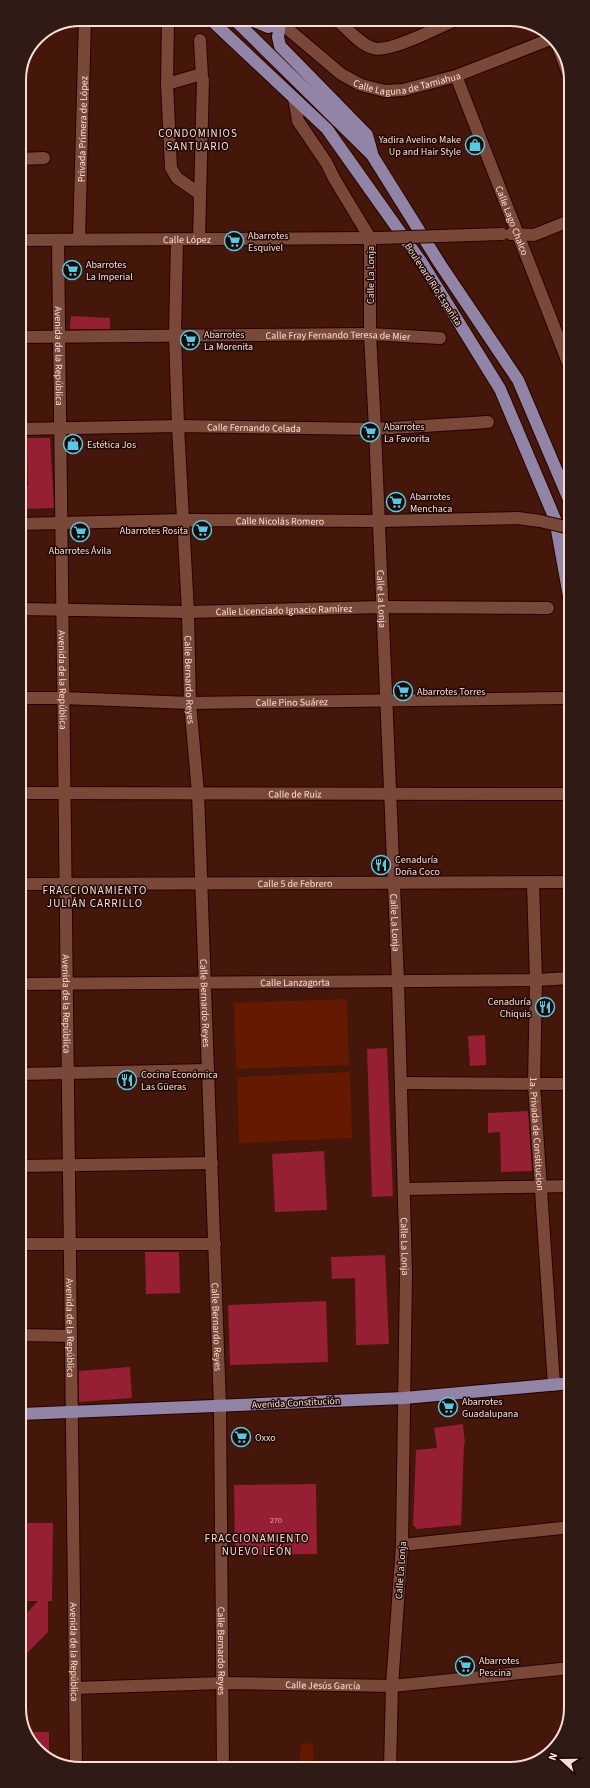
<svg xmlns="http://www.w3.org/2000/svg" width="590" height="1788" font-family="'Source Sans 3',sans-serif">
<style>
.green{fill:#651901}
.building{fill:#961f34}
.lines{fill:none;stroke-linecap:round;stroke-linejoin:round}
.minor-casing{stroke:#280000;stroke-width:14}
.major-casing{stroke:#280000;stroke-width:14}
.minor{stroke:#7a4839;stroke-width:12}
.major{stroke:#9184a6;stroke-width:12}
.minor-bridge-casing{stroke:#280000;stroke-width:14;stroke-linecap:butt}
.minor-bridge{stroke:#7a4839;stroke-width:12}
.labels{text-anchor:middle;stroke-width:3;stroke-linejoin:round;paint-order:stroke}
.number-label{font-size:8px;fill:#e2aeac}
.street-label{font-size:10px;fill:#fcddd4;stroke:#1d0905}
.poi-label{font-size:10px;fill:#fcddd4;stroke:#1d0905;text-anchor:start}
.neighbourhood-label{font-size:11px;letter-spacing:1px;fill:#fcddd4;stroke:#1d0905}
.rim{fill:none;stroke:#fcddd4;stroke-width:2}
</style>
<rect width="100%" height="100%" fill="#44170a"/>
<!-- green -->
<path class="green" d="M347,999l2,66 -113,4 -2,-66z
M350,1072l2,66 -113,5 -2,-66z
M313,1743l1,25h-15l2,-24z"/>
<!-- building -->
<path class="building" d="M71,316l39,2v11h-40z
M20,438h30l4,70 -34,1v-23h8l-1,-37 -7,1z
M485,1035l1,30 -16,1 -2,-30z
M387,1048l6,148 -21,1 -5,-148z
M528,1111l4,60 -31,1 -1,-40 -12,1v-20z
M324,1151l3,59 -52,2 -3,-58z
M145,1252h34l1,41 -34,1z
M385,1255l4,89 -33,1 -1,-67 -23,1 -1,-22z
M326,1301l2,61 -98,3 -2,-60z
M130,1367l2,31 -53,4v-31z
M463,1424l2,20h-1l-3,81 -44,4 -4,-4 3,-75 21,-2 -3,-20z
M316,1484l1,70 -82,1 -1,-70z
M21,1523h32l-1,78h-4v31l-27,27v-40l17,-18h-17z
M26,1732h23v26l-9,-4z"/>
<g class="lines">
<defs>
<g id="minor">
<path d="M168,19l-1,65 4,84 6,10 23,16"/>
<path id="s1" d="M276,19l65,55 20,11 24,6 18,-1 53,-14 97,-38"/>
<path d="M336,19c11,9 23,25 37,29 15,6 68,-22 84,-29"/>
<path d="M200,40l2,37"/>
<path d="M559,49l10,27"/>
<path id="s2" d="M456,76l113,289"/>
<path d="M167,84l31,-9 5,4 -4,160"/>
<path id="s3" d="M294,98l4,23 28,41 9,18 35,58v96l5,95 23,552 8,292 -4,272 -10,141 -2,82"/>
<path d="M19,159l25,-1"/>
<path d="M511,234l23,1 35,-14"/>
<path id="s4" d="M79,239l6,-220"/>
<path id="s5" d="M19,240l357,-2"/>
<path id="s6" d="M58,240l18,1529"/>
<path id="s7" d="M177,240l-2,96 3,90 10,186 2,91 8,90 22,613 3,362"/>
<path id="s8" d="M19,337l351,-3 70,4"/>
<path id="s9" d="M20,429l158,-3 197,3 113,-7"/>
<path id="s10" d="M20,524l163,-4 196,1 139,-3 22,3"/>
<path id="s11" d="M20,609l168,3 195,-5 165,1"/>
<path id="s12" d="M20,698h43l127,5 374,-5"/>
<path id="s13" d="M20,793l550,1"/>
<path id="s14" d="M533,883l3,97 -2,105 20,300"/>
<path id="s15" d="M20,884l550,-2"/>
<path id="s16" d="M20,984l516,-4 34,-2"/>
<path d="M20,1074l188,-4"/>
<path d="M401,1083l169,1"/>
<path d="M20,1166l192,-3"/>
<path d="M405,1189l165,-3"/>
<path d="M20,1244h195"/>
<path d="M21,1335l50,1"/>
<path d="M402,1545l169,-18"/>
<path id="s17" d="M75,1688l147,-5 170,3 179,-18"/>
</g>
<path id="major" d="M210,19l117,110 95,134 78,126 55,130 15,83
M234,19l138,136 68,109 78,116 52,122
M249,19l19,8 12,-4 -2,14 2,9 87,89 5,18
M21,1414l383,-16 167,-15"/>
</defs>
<!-- minor casing -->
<use href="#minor" class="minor-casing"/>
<!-- major casing -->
<use href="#major" class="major-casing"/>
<!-- minor -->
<use href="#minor" class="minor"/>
<!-- major -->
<use href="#major" class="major"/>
<defs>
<path id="minor-bridge" d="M378,238l124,-4
M540,521l30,7"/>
</defs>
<!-- minor-bridge casing -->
<use href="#minor-bridge" class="minor-bridge-casing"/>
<!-- minor-bridge -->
<use href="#minor-bridge" class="minor-bridge"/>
</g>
<!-- icons -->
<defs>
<symbol id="shop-ring" viewBox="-11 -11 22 22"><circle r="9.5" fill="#1d0905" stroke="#59c8e4" stroke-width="1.5"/><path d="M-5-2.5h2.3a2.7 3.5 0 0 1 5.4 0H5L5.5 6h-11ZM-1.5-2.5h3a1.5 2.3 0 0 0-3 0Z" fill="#59c8e4"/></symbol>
<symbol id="supermarket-ring" viewBox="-11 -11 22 22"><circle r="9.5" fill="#1d0905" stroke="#59c8e4" stroke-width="1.5"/><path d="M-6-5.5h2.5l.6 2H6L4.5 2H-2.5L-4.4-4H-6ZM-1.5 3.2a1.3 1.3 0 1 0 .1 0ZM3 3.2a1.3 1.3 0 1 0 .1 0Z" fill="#59c8e4"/></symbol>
<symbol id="restaurant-ring" viewBox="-11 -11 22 22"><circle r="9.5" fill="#1d0905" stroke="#59c8e4" stroke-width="1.5"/><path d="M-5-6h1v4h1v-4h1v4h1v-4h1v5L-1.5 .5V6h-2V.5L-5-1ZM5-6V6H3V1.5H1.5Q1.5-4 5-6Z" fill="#59c8e4"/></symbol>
</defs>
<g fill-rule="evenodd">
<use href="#shop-ring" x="464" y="134" width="22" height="22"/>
<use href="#supermarket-ring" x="223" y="230" width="22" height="22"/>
<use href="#supermarket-ring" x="61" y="259" width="22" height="22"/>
<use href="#supermarket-ring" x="179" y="329" width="22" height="22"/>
<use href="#supermarket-ring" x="359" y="421" width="22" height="22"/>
<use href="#shop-ring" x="62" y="433" width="22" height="22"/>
<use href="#supermarket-ring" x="385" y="491" width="22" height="22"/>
<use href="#supermarket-ring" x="191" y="519" width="22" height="22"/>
<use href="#supermarket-ring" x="69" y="521" width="22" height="22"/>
<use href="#supermarket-ring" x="392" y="680" width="22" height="22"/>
<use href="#restaurant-ring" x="370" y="854" width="22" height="22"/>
<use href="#restaurant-ring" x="534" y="996" width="22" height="22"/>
<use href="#restaurant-ring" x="116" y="1069" width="22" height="22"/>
<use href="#supermarket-ring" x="437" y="1396" width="22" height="22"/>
<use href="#supermarket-ring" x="230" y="1426" width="22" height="22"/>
<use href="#supermarket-ring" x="454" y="1655" width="22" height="22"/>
</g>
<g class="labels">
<!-- number labels -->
<g class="number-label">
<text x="276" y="1523">270</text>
</g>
<!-- street labels -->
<g class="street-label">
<text dy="4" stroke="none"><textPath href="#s1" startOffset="155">Calle Laguna de Tamiahua</textPath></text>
<text dy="4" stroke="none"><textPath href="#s4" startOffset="110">Privada Primera de López</textPath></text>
<text dy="4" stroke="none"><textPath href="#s2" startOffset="155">Calle Lago Chalco</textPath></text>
<text dy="4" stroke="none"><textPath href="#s5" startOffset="168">Calle López</textPath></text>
<text transform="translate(370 275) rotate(-90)" y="4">Calle La Lonja</text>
<text transform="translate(434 284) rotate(57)" y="4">Boulevard Río Españita</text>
<text dy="4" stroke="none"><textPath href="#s8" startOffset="319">Calle Fray Fernando Teresa de Mier</textPath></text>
<text dy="4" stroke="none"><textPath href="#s6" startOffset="116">Avenida de la República</textPath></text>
<text dy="4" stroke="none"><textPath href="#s9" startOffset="234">Calle Fernando Celada</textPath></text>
<text dy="4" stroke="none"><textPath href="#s10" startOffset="260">Calle Nicolás Romero</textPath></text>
<text dy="4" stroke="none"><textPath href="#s3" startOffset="522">Calle La Lonja</textPath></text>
<text dy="4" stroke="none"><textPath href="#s11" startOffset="264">Calle Licenciado Ignacio Ramírez</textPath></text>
<text dy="4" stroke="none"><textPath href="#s6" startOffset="440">Avenida de la República</textPath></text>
<text dy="4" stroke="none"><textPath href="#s7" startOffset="440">Calle Bernardo Reyes</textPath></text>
<text dy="4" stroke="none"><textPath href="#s12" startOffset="272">Calle Pino Suárez</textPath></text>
<text dy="4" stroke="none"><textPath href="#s13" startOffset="275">Calle de Ruiz</textPath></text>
<text dy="4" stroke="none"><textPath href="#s15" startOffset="275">Calle 5 de Febrero</textPath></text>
<text dy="4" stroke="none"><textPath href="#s3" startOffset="846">Calle La Lonja</textPath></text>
<text dy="4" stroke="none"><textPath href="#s16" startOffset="275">Calle Lanzagorta</textPath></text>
<text dy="4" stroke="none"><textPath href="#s6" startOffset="764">Avenida de la República</textPath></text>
<text dy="4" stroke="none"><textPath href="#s7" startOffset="764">Calle Bernardo Reyes</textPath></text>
<text dy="4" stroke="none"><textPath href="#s14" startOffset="251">1a. Privada de Constitucion</textPath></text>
<text dy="4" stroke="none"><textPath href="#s3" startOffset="1170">Calle La Lonja</textPath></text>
<text dy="4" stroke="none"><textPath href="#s7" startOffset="1088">Calle Bernardo Reyes</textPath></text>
<text dy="4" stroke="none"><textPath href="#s6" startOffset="1088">Avenida de la República</textPath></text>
<text transform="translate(296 1402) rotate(-3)" y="4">Avenida Constitución</text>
<text transform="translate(400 1570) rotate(-86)" y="4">Calle La Lonja</text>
<text dy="4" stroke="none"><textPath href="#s7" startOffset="1412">Calle Bernardo Reyes</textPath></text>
<text dy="4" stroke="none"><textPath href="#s6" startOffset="1412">Avenida de la República</textPath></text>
<text dy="4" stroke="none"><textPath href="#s17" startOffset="248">Calle Jesús García</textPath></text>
</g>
<!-- poi labels -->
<g class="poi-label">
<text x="461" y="143" text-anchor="end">Yadira Avelino Make<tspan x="461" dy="12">Up and Hair Style</tspan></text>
<text x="248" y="239">Abarrotes<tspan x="248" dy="12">Esquivel</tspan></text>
<text x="86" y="268">Abarrotes<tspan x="86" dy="12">La Imperial</tspan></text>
<text x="204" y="338">Abarrotes<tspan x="204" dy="12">La Morenita</tspan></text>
<text x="384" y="430">Abarrotes<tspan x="384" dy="12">La Favorita</tspan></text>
<text x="87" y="448">Estética Jos</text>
<text x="410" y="500">Abarrotes<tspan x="410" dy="12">Menchaca</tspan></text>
<text x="188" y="534" text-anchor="end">Abarrotes Rosita</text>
<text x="80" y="554" text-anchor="middle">Abarrotes Ávila</text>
<text x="417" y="695">Abarrotes Torres</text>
<text x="395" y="863">Cenaduría<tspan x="395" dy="12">Doña Coco</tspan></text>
<text x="531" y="1005" text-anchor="end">Cenaduría<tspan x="531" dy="12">Chiquis</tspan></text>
<text x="141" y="1078">Cocina Económica<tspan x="141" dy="12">Las Güeras</tspan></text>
<text x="462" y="1405">Abarrotes<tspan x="462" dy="12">Guadalupana</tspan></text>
<text x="255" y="1441">Oxxo</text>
<text x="479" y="1664">Abarrotes<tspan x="479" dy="12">Pescina</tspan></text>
</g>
<!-- neighbourhood labels -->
<g class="neighbourhood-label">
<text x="198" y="137">CONDOMINIOS<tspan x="198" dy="13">SANTUARIO</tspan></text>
<text x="95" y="894">FRACCIONAMIENTO<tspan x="95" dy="13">JULIÁN CARRILLO</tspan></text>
<text x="257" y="1542">FRACCIONAMIENTO<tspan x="257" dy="13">NUEVO LEÓN</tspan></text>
</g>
</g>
<!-- crop -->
<path d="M0 0H590V1788H0ZM80 26H510A54 54 0 0 1 564 80V1708A54 54 0 0 1 510 1762H80A54 54 0 0 1 26 1708V80A54 54 0 0 1 80 26Z" fill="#2f1a16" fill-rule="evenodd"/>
<path class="rim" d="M80 26H510A54 54 0 0 1 564 80V1708A54 54 0 0 1 510 1762H80A54 54 0 0 1 26 1708V80A54 54 0 0 1 80 26Z"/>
<!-- north arrow -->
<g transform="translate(562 1760) rotate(291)" stroke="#1d0905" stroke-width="3" paint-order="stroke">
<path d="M0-3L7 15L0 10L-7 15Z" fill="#fcddd4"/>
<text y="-6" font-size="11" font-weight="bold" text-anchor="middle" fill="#fcddd4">N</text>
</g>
</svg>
